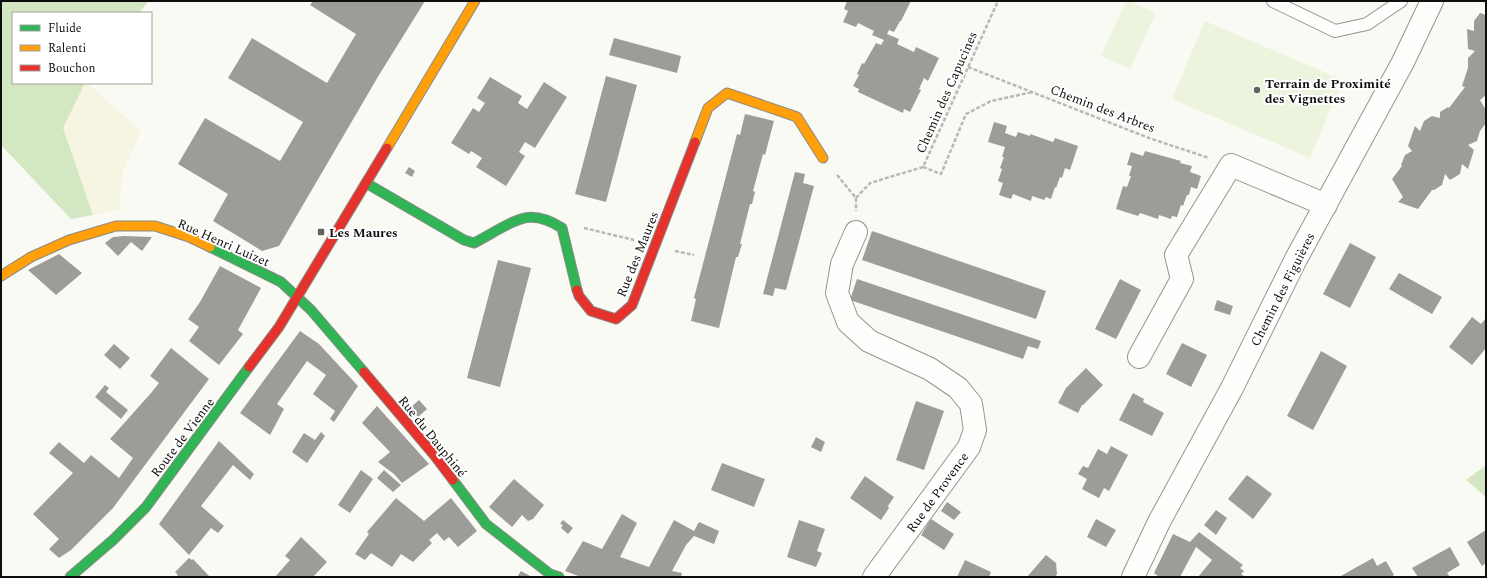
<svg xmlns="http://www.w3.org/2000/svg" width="1487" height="578" font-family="Spectral,serif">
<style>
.farmland{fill:#f6f5e1}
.forest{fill:#d4e7c3}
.pitch{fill:#edf4de}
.building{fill:#9e9c99}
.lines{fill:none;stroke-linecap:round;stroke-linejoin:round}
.lane-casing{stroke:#949492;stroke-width:14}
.street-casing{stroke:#949492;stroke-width:24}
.fast-casing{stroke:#8b8b88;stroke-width:11}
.slow-casing{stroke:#8b8b88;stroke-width:11}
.jam-casing{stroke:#8b8b88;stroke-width:11}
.path{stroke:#b8b8b7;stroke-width:2.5;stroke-dasharray:4 2;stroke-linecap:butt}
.lane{stroke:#fefefd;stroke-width:12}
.street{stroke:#fefefd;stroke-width:22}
.fast{stroke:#30b455;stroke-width:9}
.slow{stroke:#ff9f0a;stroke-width:9}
.jam{stroke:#e5322d;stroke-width:9}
.poi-dot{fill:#61615e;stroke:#fff;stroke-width:1.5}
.labels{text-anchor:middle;stroke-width:4;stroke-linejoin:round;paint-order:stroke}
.poi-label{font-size:13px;font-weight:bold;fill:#0e0e0e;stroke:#fff;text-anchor:start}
.street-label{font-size:13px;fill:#0e0e0e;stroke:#fff}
</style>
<rect width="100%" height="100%" fill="#fafaf4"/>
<!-- farmland -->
<path class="farmland" d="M1,1h148l-10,12h-126v70h74l54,48 -18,40 -4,39 -48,9 -70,-74z"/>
<!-- forest -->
<path class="forest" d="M1,1h148l-10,12h-126v70h72l-22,45 30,87 -22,4 -70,-74z
M1486,465v32l-20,-17z"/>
<!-- pitch -->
<path class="pitch" d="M1126,1h3l27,12 -26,56 -29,-13z
M1205,21l138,59 -33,78 -138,-59z"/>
<!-- building -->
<path class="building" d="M313,1h112l-46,74 -100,171 -17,5 -49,-30 15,-27 -50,-30 27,-46 75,43 23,-39 -75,-44 24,-40 75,45 29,-49 -46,-29z
M847,1h64l-10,20h-1l-6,11 -5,-2 -2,4 12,5 -2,5 17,8 2,-5 23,11 -11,23 -4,-3 -5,11 2,1 -11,22 -6,-3 -1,4 -45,-21 1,-3 -6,-3 6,-11 -2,-1 5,-11 2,1 12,-21 5,2 3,-5 -12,-5 2,-4 -16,-8 -2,4 -13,-5 5,-11 -4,-2z
M1480,13l6,2v80l-6,5 6,10v13l-6,8 -3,10 -9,4 6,5 -6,19 -6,-5 -2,10 -10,6 -5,-6 -3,11 -8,5h-2l-14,19 -20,-7 5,-5 -11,-18 10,-13 -1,-1 4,-10 7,-4 -4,-5 7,-20 5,5 4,-10 8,-5 8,2v-6l8,-5 1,1 16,-21 -3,-1 6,-18v-10l7,-7 -7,-2 -1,-20 7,2v-10z
M614,38l67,18 -4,17 -68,-18z
M606,76l31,9 -31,117 -31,-8z
M490,77l32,19 -4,7 9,6 17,-27 23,15 -32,51 -10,-6 -6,10 6,4 -19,30 -30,-19 6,-9 -11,-7 -2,3 -18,-11 22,-35 6,4 6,-9 -8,-5z
M745,114l29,7 -9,34 -2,-1 -10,37 2,1 -3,12h-2l-10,40h2l-4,13h-2l-17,71 -28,-7 5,-22 -2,-1 43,-164 3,1z
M994,122l13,4 -2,7 11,4 2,-5 12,4v-2l23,8 2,-4 23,8 -8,24 -5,-2 -3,10 -2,-1 -4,11 -1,-1 -4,12 -5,-2 -2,3 -12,-4 -1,5 -18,-7 -2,5 -12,-4 4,-12 -5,-2 4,-12 -2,-1 4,-11h-2l3,-10 -17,-5z
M1145,151l36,10 -1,2 12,3 -2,6 11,4 -4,13 -6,-2 -2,8h-2l-4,11 -2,-1 -4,12 -5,-1 -1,3 -12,-4 -1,4 -18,-6 -2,3 -22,-7 7,-23 4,1 4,-11h-2l3,-10 -5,-1 4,-13 12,4z
M409,167l6,4 -3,6 -7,-4z
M795,172l10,2 -2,9 11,3 -28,104 -11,-2 -2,8 -10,-2z
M872,231l174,60 -10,28 -174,-59z
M124,236l28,1 -10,14 -11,-9 -13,14 -13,-13 8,-6z
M1350,243l26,14 -26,51 -27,-14z
M59,254l23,19 -26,22 -28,-25z
M498,260l33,8 -31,119 -33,-9z
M220,266l41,22 -23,42 5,4 -24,31 -30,-24 10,-14 -11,-8 12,-17z
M1399,273l43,24 -10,17 -43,-25z
M857,279l184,62 -3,8 -10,-3 -5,13 -173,-59z
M1120,279l21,11 -25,49 -21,-10z
M1217,300l16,6 -3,9 -16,-5z
M1472,317l9,7 5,-6v30l-14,17 -23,-18z
M300,331l19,13 39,42 -24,36 -4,-3 5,-8 -22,-17 13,-19 -19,-14 -30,43 7,5 -14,26 -30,-22z
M1182,343l25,12 -16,32 -25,-13z
M114,344l16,14 -10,11 -16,-14z
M171,348l38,31 -96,129 -42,42 -12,8 -10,-9 10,-10 -26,-25 40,-41 -24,-20 10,-11 25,21 7,-8 28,23 14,-20 -23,-19 41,-46 8,-10 -9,-7z
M1321,351l26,15 -34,64 -26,-14z
M1086,368l17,17 -20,20h-1l-4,8 -20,-10 8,-15z
M105,385l4,3 -3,4 22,18 -7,9 -26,-22z
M1133,393l11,6 -1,3 21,11 -12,23 -33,-16z
M419,400l8,9 -9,8 -8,-9z
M916,401l28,10 -20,59 -28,-10z
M377,406l52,58 -27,19 -8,-9 -16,-12 12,-10 -28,-29z
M321,432l4,4 -18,27 -15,-11 12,-19 11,7z
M816,437l9,5 -4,10 -10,-5z
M219,441l35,33 -4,6 -17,-15 -32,41 23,20 -6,7 -7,-5 -22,27 -30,-31z
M1111,446l17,9 -19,36 -5,-3 -5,10 -17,-9 5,-10 -9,-5 5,-8 5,2 10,-19 9,5z
M722,463l43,16 -11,28 -43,-17z
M361,470l12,9 -23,34 -12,-8z
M384,470l17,15 -8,7 -16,-14z
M1247,475l25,19 -19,25 -25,-20z
M865,476l29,21 -6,9 1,2 -8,12 -31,-22z
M514,479l30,26 -11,14 -5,2 -6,-6 -10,12 -23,-20z
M396,498l28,23 27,-23 26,33 -19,16 -9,-10 -5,4 -7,-8 -8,7 3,3 -19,19 -12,-8 -9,13 -21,-14 -6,7 -10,-6 14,-20 -2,-2z
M947,502l14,10 -7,8 -13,-9z
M1216,510l11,8 -11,17 -12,-10z
M622,514l15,9 -17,34 29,10 25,-47 20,11 5,-9 20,9 -5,13 -20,-8 -8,9 -14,26 10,2 -1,4h-100l-16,-6 18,-30 19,8z
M931,519l23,15 -10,16 -23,-15z
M1096,519l20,11 -10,17 -19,-10z
M563,520l10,8 -5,6 -7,-6 2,-3 -3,-1z
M799,520l26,9 -8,22 5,2 -6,14 -29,-10z
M1486,530v33l-4,3 -15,-24z
M1199,532l44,33 -3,3 4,3 -3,3 3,2 -1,1h-45l14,-17 -16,-13 -16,30h-21l-5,-4 19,-39 17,8z
M301,537l26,25 -14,15h-38l15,-17 -5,-4z
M1450,547l10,18 -13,8 3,4h-32l-6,-9z
M1046,555l10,8 1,11 -2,3h-28z
M189,558l3,2 1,-1 17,18h-35l3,-2 -3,-3z
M1373,558l4,8 9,-5 8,14 -3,2h-52z
M965,560l26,12 -2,5h-32z
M521,571l11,6h-15z"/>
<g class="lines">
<defs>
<path id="lane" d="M1273,1l62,30 32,-7 34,-23"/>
<path id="street" d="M856,232l-14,32 -5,29 11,29 21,19 61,28 28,19 13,16 4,26 -6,17 -95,130
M1139,357l43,-78 -6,-24 55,-90 95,40
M1133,577l26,-55 73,-134 64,-129 107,-197 29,-61"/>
<path id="fast" d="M366,183l98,57 10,3c14,-7 33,-20 47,-24 14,-5 30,2 41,9l15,62
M210,247l71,35 30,28 53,62
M453,480l33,44 64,50 9,3
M70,577l43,-37 33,-33 103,-140"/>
<path id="slow" d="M695,142l13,-34 19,-15 70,24 26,41
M387,148l88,-147
M1,276l30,-19 38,-17 47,-14h39l34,11 21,10"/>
<path id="jam" d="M577,290l2,6 12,15 25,8 16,-14 63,-163
M249,367l30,-40 108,-179
M364,372l70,83 19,25"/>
</defs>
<!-- lane casing -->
<use href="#lane" class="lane-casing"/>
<!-- street casing -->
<use href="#street" class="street-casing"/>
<!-- fast casing -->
<use href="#fast" class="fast-casing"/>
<!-- slow casing -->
<use href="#slow" class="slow-casing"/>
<!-- jam casing -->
<use href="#jam" class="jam-casing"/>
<!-- path -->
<path class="path" d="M968,67l181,71 60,20
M923,167l18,7 25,-60 25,-13 42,-9
M837,175l19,23v13
M856,198l14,-15 53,-16 75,-166
M584,228l50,12
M675,251l19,4"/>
<!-- lane -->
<use href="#lane" class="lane"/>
<!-- street -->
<use href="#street" class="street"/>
<!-- fast -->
<use href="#fast" class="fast"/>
<!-- slow -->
<use href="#slow" class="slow"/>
<!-- jam -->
<use href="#jam" class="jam"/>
</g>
<!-- markers -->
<g class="poi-dot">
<circle cx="1257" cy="90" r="4"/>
<rect x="317" y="228" width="8" height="8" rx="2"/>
</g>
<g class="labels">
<!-- poi labels -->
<g class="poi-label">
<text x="1265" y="88">Terrain de Proximité<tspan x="1265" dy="15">des Vignettes</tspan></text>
<text x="329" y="237">Les Maures</text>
</g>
<!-- street labels -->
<g class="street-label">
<text transform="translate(946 92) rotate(-66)" y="5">Chemin des Capucines</text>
<text transform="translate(1103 108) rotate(21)" y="5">Chemin des Arbres</text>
<text transform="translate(224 242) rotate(24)" y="5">Rue Henri Luizet</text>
<text transform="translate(637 254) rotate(-68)" y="5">Rue des Maures</text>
<text transform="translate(1282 289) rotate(-63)" y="5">Chemin des Figuières</text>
<text transform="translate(433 436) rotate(51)" y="5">Rue du Dauphiné</text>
<text transform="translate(182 437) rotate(-53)" y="5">Route de Vienne</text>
<text transform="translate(937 492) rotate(-54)" y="5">Rue de Provence</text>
</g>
</g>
<!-- border -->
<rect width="1487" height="578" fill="none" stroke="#0e0e0e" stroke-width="4"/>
<!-- legend -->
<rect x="12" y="12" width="140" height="72" fill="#ffffff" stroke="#9f9f9f"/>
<rect x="20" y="25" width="20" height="6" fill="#30b455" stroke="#9f9f9f"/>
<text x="48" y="32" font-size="12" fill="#0e0e0e">Fluide</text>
<rect x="20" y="45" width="20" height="6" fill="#ff9f0a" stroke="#9f9f9f"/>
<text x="48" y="52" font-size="12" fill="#0e0e0e">Ralenti</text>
<rect x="20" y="65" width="20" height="6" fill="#e5322d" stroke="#9f9f9f"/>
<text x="48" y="72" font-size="12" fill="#0e0e0e">Bouchon</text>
</svg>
